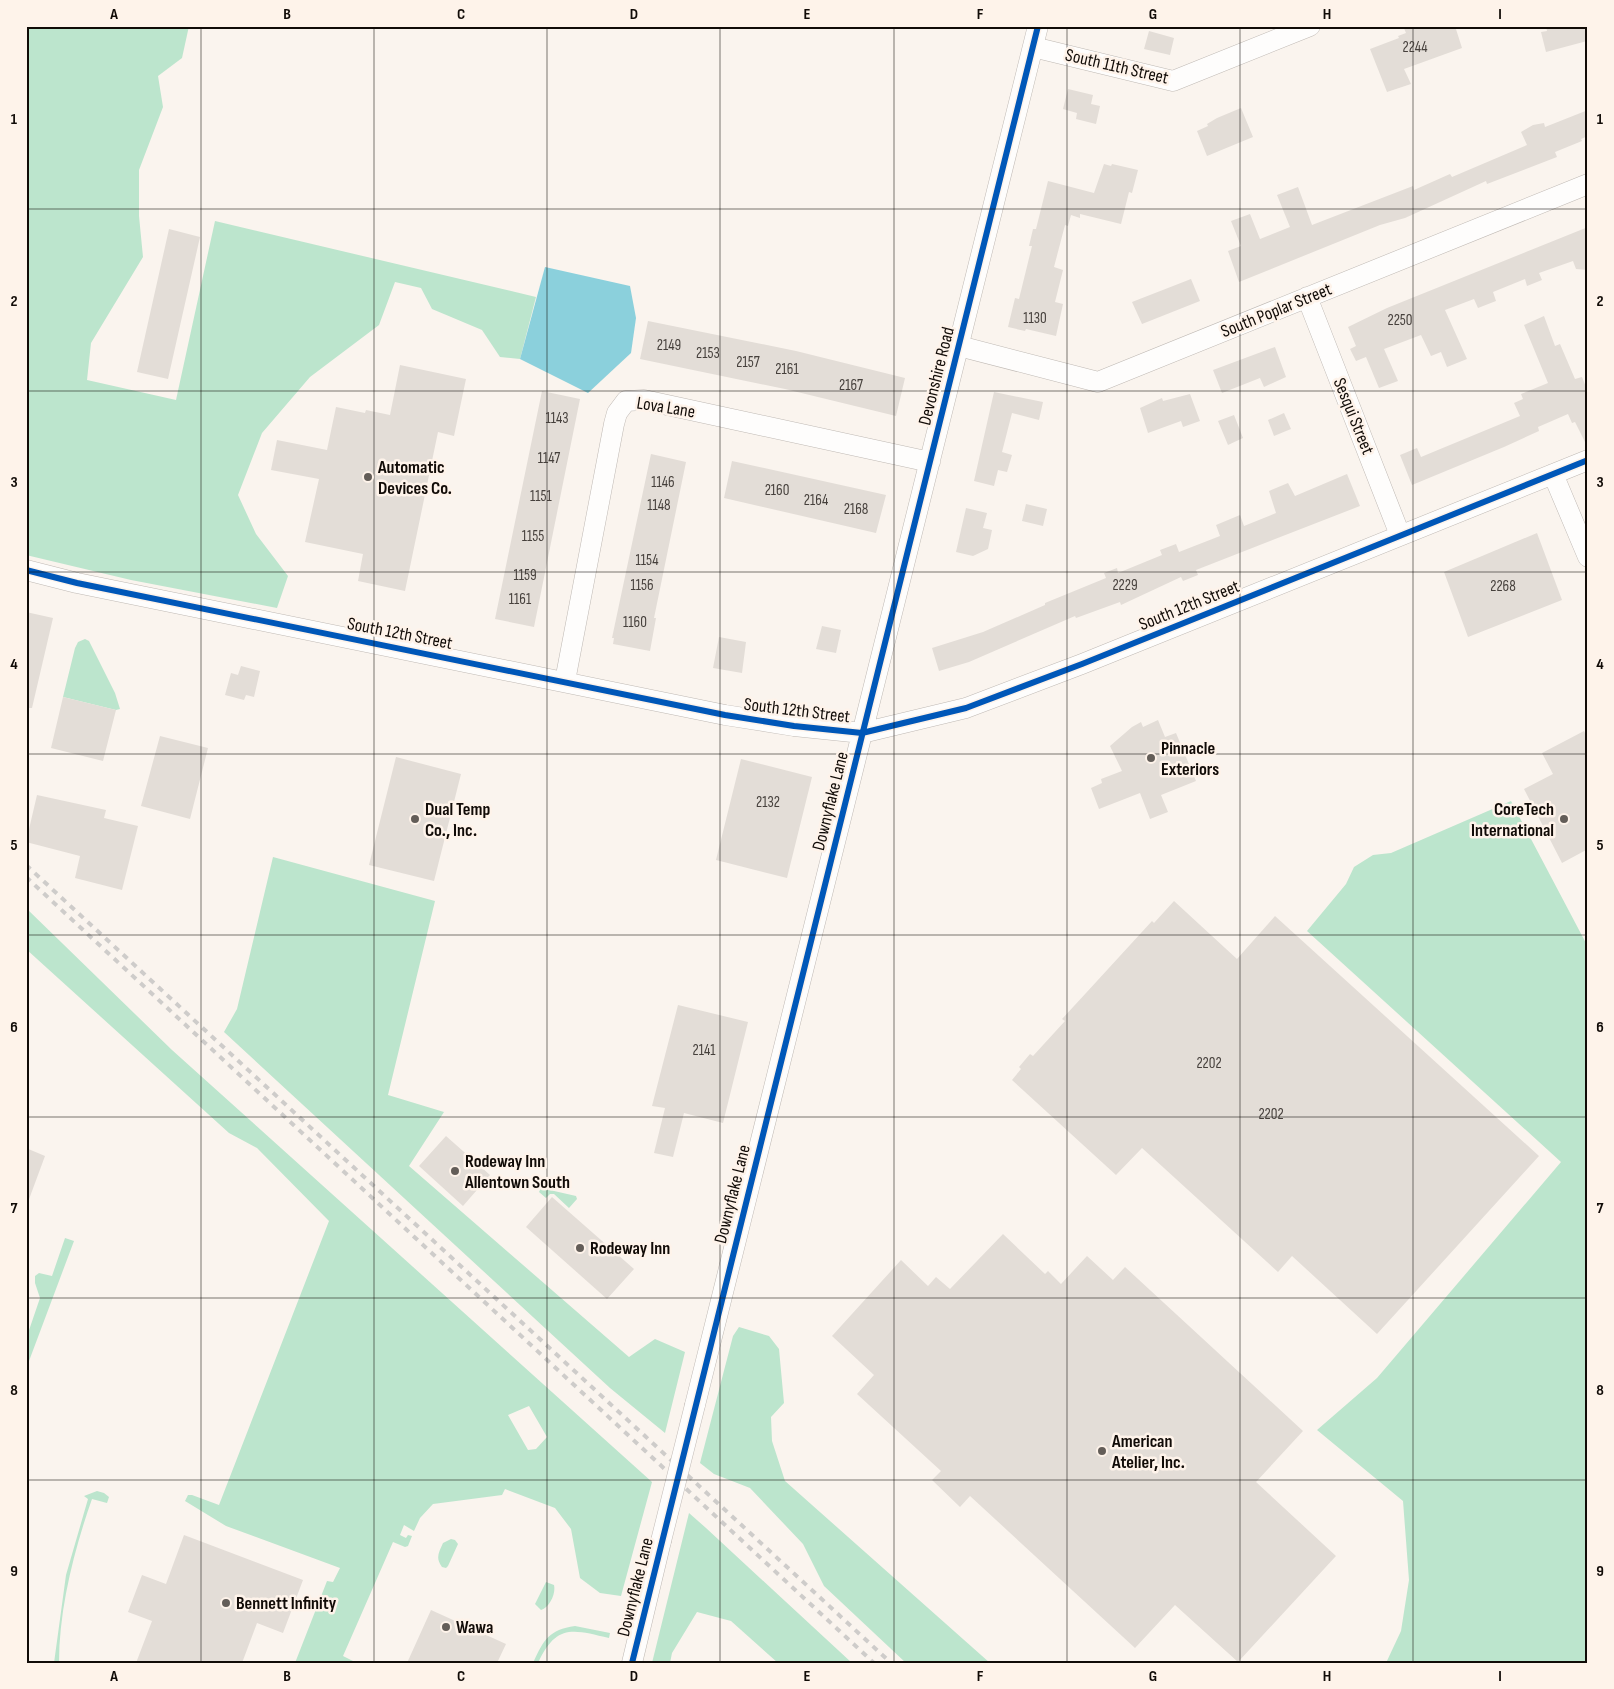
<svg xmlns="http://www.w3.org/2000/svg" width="1614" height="1689" font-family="'Sofia Sans Condensed',sans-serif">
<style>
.green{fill:#bce5cd;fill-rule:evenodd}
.water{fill:#8bd0dc}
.building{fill:#e3ddd7}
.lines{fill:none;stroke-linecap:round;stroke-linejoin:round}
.minor-casing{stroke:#bfb9b4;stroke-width:21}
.minor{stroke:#fefdfc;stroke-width:20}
.rail{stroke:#ceccca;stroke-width:4;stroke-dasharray:6 6;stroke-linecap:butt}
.minor-bridge-casing{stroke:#bfb9b4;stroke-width:21;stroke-linecap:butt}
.minor-bridge{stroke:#fefdfc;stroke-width:20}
.cycleway-casing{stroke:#fef3ea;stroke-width:9}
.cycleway{stroke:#0057b8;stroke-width:6}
.grid{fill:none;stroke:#110b07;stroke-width:1;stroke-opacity:0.55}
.poi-dot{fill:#635d58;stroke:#fef3ea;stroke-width:2}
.labels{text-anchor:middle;stroke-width:5;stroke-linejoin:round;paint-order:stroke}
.number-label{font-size:15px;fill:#46403c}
.street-label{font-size:18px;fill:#110b07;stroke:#fef3ea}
.poi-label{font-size:18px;font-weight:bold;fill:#110b07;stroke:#fef3ea;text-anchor:start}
.neatline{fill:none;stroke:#110b07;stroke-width:2}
.grid-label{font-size:16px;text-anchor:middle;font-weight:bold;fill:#110b07}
</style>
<rect width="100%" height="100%" fill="#faf4ee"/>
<!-- green -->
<path class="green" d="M26,26h163l-7,32 -24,18 5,31 -24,63v46l4,41 -52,86 -4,37 89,20 39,-179 321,76 -16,62 -20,-2 -18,-27 -50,-21 -11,-21 -26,-6 -16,43 -69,52 -48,56 -24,62 18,39 32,42 -11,32 -146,-28 -105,-25z
M85,639l4,2 26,52 5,16 -4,1 -53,-13 12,-49 3,-6z
M1511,801l77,146v716h-202l15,-32 8,-51 -6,-79 -86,-71 60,-52 184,-216 -254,-231 39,-47 8,-17 19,-12 18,-2z
M273,857l162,44 -47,194 56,17 -35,54 220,191 26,-18 30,13 -20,81 -55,-45 -386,-356 13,-23z
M26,908l146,142 480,432 -31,114 -21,-3 -20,-15 -9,-49 -16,-21 -50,-19 -3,6 -69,9 -13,14 -6,13 -10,-6 -4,10 6,3 2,-3 4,1 -4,10 -3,1 -12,-5 -50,114 14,7h-62l32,-82 6,1 7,-14 -114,-42 -41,-25 3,-6h4l27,10 110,-284 -72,-73 -28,-15 -203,-184zM529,1406l18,31 -11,12 -8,1 -20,-35z
M541,1188l35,8 1,3 -8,9 -15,-14h-4l-4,4 -7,-6z
M65,1238l9,3 -48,128v-30l14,-41 -5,-15v-7l4,-3 13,3z
M739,1327l30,9 10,13 5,54 -13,14 1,24 13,40 205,182h-84l-82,-77 -21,-42 -53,-56 -36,-14 -14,-11 33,-127z
M97,1491l7,2 5,4 -2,6 -15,-4c-18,51 -33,110 -33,164h-5l12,-88 22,-76 -4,-3z
M689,1513l17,15 146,135h-74l-47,-42 -34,-9 -25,41 -2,10h-18z
M451,1539l4,1 3,4 -10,22 -2,2 -4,-1c-7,-9 -3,-15 1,-24z
M546,1582l8,3c2,8 -4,22 -13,25l-6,-6z
M575,1626l35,7 -1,5c-37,-9 -53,-14 -71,25h-5c11,-24 16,-33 42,-37z"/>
<!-- water -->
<path class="water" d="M545,267l85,19 6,32 -5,35 -43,40 -68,-34z"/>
<!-- building -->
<path class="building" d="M1403,26h52l7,22 -58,21 7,15 -24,8 -17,-43 29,-11 -1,-2 8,-3z
M1546,26h38l3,15 -41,11 -5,-20 6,-1z
M1149,31l25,7 -4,17 -26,-6z
M1068,89l25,6 -2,9 9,2 -4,18 -20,-5 1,-6 -14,-4z
M1241,108l12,29 -46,19 -10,-25 11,-5 -1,-2 10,-6z
M1588,110v26l-7,3 1,2 -27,11 2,5 -70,27 -1,-3 -81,37 -25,7 -141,57 -11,-31 13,-5 -10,-25 19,-7 10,25 30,-12 -13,-32 21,-8 14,38 101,-39 1,4 36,-16 2,3 75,-32 -6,-13 12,-7 11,-2 1,4z
M1104,164l7,2 1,-2 26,6 -6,23 -3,-1 -8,32 -41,-10v4l-9,-3 -3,11 -3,-1 -11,42 9,3 -8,32 8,2 -7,32 -30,-7 -1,2 -17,-4 7,-29 4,1 13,-53h-3l4,-17h3l12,-48 46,12z
M1588,227v43l-12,-1 -3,-8 -34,12 3,7 -15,6 -2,-7 -32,13 3,9 -18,7 -4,-9 -29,11 22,49 -20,8 -6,-15 -10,4 -10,-21 -37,14 14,32 -19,7 -13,-31 -10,4 -6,-12 6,-3 -8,-19 39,-19z
M169,229l31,8 -32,142 -31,-7z
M1191,279l9,22 -58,23 -10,-22z
M1544,316l11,30 5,-2 15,35 7,-2 6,15v56l-13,-26 -3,1 -4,-9 -30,13 1,4 -35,16 -92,38 -12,-30 17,-7 4,9 99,-41 -6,-13 9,-4 -2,-5 27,-11 -24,-58z
M648,321l148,30 109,27 -9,38 -111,-27 -145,-30z
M1275,347l11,30 -22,10 -4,-9 -38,15 -9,-23z
M400,365l66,14 -12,57 -16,-4 -33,159 -47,-10 5,-27 -58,-12 14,-63 -48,-9 6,-30 50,10 9,-43 29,6 1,-3 24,5z
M542,391l38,8 -46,228 -39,-8z
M994,392l49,10 -4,18 -27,-7 -10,39 10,3 -5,17 -9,-2 -4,16 -20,-5z
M1190,394l10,27 -17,6 -2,-6 -33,12 -8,-25 22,-10 1,3z
M1284,413l7,16 -17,7 -6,-16z
M1234,415l9,23 -15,7 -10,-24z
M651,454l35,8 -32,156h2l-6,33 -37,-7 1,-6h-2z
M732,461l154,34 -10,38 -152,-35z
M1347,474l13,32 -164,64 2,5 -15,6 -2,-4 -60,28 -1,-3 -44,16 -1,-2 -106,46 -30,9 -7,-23 51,-16 62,-27v-2l61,-25 -2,-5 13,-5 1,5 44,-18 -2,-5 16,-6 3,8 41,-16 -4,-11 24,-10 4,11 32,-13 -7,-22 19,-8 7,13z
M1026,504l21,5 -4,17 -21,-5z
M966,508l21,5 -4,15 9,2 -4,19 -15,7 -17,-4z
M1537,533l25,67 -94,37 -24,-65z
M26,612l27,6 -21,90h-6z
M822,626l19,4 -5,23 -20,-4z
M719,637l27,5 -4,31 -29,-5z
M241,666l19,5 -6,26 -8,-2 -2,5 -19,-5 6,-22 7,2z
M63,697l53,13 -13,51 -52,-13z
M1158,720l7,17 11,-4 20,48 -35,14 7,17 -18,7 -10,-26 -41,16 -8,-21 11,-5 -1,-4 21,-8 -12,-25 22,-19 9,-5 2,5z
M1584,731l4,8v110l-26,14 -38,-74 29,-15 -11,-21z
M160,736l48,12 -18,71 -49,-13z
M396,757l65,17 -27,107 -65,-16z
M741,759l71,18 -25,101 -71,-18z
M37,795l69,15 -2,8 34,8 -16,64 -47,-12 5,-22 -54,-14z
M1174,901l63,58 38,-43 264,240 -162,178 -85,-78 -14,16 -136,-124 -26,27 -104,-95 9,-11 -2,-2 11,-13 3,2 32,-35 -3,-2 24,-26 66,-72 2,2z
M678,1005l70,17 -25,101 -39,-10 -11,44 -19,-4 11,-45 -13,-2z
M446,1136l44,39 -27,31 -44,-40z
M26,1148l19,8 -17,46h-2z
M552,1197l82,72 -27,30 -81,-72z
M1003,1234l42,40 3,-3 13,13 26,-28 26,24 12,-13 178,164 -47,51 80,74 -98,106 -63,-57 -40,43 -165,-152 -10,11 -28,-27 9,-9 -84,-77 17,-19 -42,-39 69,-76 27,26 8,-9 14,12z
M184,1535l119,45 -20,53 -26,-10 -15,40h-106l16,-42 -24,-9 14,-37 24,9z
M431,1610l75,34 -9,19h-90z"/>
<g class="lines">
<defs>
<path id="minor" d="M1033,47l140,34 137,-55
M1307,297l93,238
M959,346l139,36 490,-198
M1553,474l35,83
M26,570l51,13 648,132 69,11 68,7 104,-25 116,-44 506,-204
M565,681l49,-257 3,-11 9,-12 18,-1 286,62
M695,1405l343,-1379
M632,1663l29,-122"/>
</defs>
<!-- minor casing -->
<use href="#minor" class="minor-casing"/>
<!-- minor -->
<use href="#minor" class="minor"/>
<!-- rail -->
<path class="rail" d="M26,865l865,798
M26,877l848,786"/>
<defs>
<path id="minor-bridge" d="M661,1541l34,-136"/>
</defs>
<!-- minor-bridge casing -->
<use href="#minor-bridge" class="minor-bridge-casing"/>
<!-- minor-bridge -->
<use href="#minor-bridge" class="minor-bridge"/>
<defs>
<path id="cycleway" d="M26,570l51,13 648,132 69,11 68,7 104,-25 116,-44 506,-204
M632,1663l406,-1637"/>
</defs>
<!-- cycleway casing -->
<use href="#cycleway" class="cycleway-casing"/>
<!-- cycleway -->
<use href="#cycleway" class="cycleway"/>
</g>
<!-- grid -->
<path class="grid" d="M201,26v1637M374,26v1637M547,26v1637M720,26v1637M894,26v1637M1067,26v1637M1240,26v1637M1413,26v1637M26,209h1562M26,391h1562M26,572h1562M26,754h1562M26,935h1562M26,1117h1562M26,1298h1562M26,1480h1562"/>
<!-- markers -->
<g class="poi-dot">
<circle cx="368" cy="477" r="5"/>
<circle cx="1151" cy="758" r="5"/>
<circle cx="415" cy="819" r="5"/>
<circle cx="1564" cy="819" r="5"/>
<circle cx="455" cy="1171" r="5"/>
<circle cx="580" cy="1248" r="5"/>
<circle cx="1102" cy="1451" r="5"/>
<circle cx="226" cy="1603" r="5"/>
<circle cx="446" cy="1627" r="5"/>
</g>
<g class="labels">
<!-- number labels -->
<g class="number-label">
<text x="1415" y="52">2244</text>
<text x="1035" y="323">1130</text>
<text x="1400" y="325">2250</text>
<text x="669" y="350">2149</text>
<text x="708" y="358">2153</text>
<text x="748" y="367">2157</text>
<text x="787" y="374">2161</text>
<text x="851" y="390">2167</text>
<text x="557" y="423">1143</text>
<text x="549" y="463">1147</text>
<text x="663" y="487">1146</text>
<text x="777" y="495">2160</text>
<text x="541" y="501">1151</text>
<text x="816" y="505">2164</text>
<text x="659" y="510">1148</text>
<text x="856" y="514">2168</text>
<text x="533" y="541">1155</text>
<text x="647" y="565">1154</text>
<text x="525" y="580">1159</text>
<text x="642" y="590">1156</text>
<text x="1125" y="590">2229</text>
<text x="1503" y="591">2268</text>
<text x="520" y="604">1161</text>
<text x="635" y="627">1160</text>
<text x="768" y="807">2132</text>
<text x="704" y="1055">2141</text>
<text x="1209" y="1068">2202</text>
<text x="1271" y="1119">2202</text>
</g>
<!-- street labels -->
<g class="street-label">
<text transform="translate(1117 66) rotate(13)" y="6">South 11th Street</text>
<text transform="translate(1276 310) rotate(-22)" y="6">South Poplar Street</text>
<text transform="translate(936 376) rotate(-76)" y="6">Devonshire Road</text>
<text transform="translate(666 407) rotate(9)" y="6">Lova Lane</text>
<text transform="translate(1354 416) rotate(68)" y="6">Sesqui Street</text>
<text transform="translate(1189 605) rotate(-22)" y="6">South 12th Street</text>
<text transform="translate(400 633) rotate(11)" y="6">South 12th Street</text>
<text transform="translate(797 710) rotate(7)" y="6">South 12th Street</text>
<text transform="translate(830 801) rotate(-76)" y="6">Downyflake Lane</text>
<text transform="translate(732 1194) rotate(-76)" y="6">Downyflake Lane</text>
<text transform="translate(635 1587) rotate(-76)" y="6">Downyflake Lane</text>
</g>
<!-- poi labels -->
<g class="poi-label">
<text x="378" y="473">Automatic<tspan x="378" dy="21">Devices Co.</tspan></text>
<text x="1161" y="754">Pinnacle<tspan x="1161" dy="21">Exteriors</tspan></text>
<text x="425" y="815">Dual Temp<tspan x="425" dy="21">Co., Inc.</tspan></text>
<text x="1554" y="815" text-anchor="end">CoreTech<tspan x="1554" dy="21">International</tspan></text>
<text x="465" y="1167">Rodeway Inn<tspan x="465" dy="21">Allentown South</tspan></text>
<text x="590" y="1254">Rodeway Inn</text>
<text x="1112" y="1447">American<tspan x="1112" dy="21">Atelier, Inc.</tspan></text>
<text x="236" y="1609">Bennett Infinity</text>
<text x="456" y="1633">Wawa</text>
</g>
</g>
<!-- border -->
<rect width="1614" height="1689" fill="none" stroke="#fef3ea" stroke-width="55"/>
<rect x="28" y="28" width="1558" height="1634" class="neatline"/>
<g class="grid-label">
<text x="114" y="19">A</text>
<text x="287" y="19">B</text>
<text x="461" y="19">C</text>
<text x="634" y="19">D</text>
<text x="807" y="19">E</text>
<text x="980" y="19">F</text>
<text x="1153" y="19">G</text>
<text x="1327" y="19">H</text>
<text x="1500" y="19">I</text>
<text x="14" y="124">1</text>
<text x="1600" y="124">1</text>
<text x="14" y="306">2</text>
<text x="1600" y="306">2</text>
<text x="14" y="487">3</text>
<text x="1600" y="487">3</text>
<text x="14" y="669">4</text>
<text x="1600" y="669">4</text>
<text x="14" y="850">5</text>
<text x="1600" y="850">5</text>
<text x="14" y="1032">6</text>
<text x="1600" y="1032">6</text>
<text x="14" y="1213">7</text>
<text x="1600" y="1213">7</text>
<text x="14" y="1395">8</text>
<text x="1600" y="1395">8</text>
<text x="14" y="1576">9</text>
<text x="1600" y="1576">9</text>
<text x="114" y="1681">A</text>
<text x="287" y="1681">B</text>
<text x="461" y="1681">C</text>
<text x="634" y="1681">D</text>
<text x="807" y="1681">E</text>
<text x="980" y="1681">F</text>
<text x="1153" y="1681">G</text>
<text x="1327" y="1681">H</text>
<text x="1500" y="1681">I</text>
</g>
</svg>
